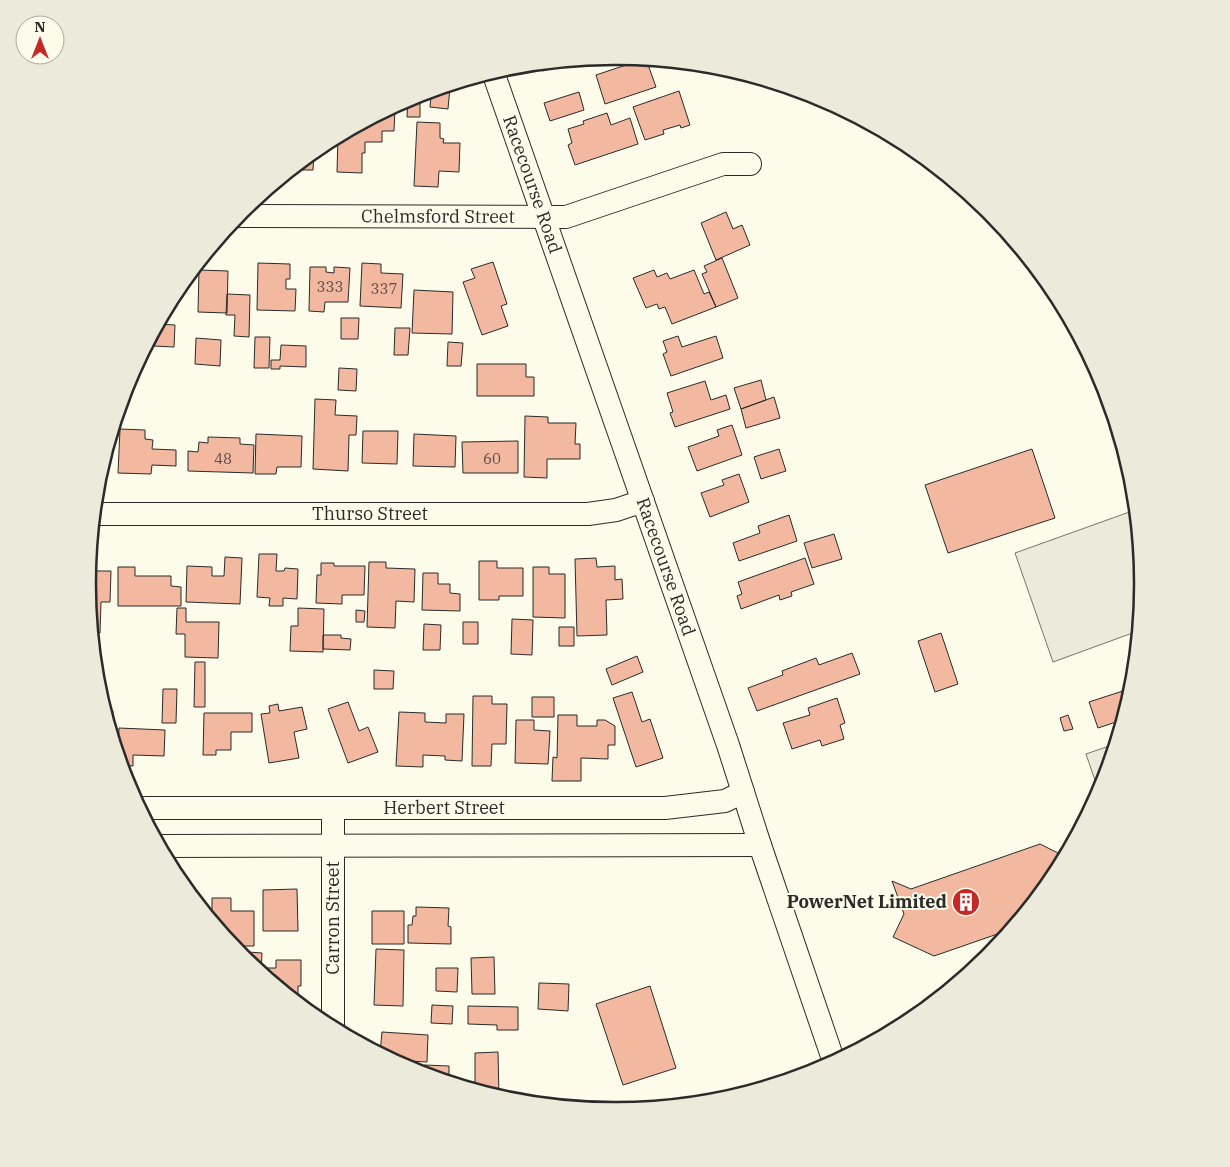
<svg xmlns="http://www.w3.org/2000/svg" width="1230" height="1167" font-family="'IBM Plex Serif',serif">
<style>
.green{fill:#ecebdb;stroke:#74746e}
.building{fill:#f2b8a0;stroke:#2b2b2b}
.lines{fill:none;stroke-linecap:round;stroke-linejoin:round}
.minor-casing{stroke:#2b2b2b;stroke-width:24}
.minor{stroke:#fdfbea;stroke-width:22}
.labels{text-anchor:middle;stroke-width:4;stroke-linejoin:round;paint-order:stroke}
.number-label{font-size:15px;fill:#5d4e48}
.street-label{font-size:18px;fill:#2b2b2b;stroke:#fdfbea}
.poi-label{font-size:18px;font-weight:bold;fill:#2b2b2b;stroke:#fdfbea;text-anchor:end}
.rim{fill:none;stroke:#2b2b2b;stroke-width:2.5}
</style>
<rect width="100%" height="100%" fill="#fdfbea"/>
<!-- green -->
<path class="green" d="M1135,510l7,74 -4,47 -85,31 -38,-109z
M1115,744l-13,42 -3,6 -13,-38z"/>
<!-- building -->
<path class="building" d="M644,59h2l10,28 -51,17 -9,-29z
M579,60l-36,11 -2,-7z
M699,65l19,1 -16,7z
M444,87h6l-2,22 -18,-2 1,-12 -10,-1z
M679,91l11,34 -9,3 -1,-3 -17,5 1,4 -19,6 -12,-33z
M579,92l5,18 -34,11 -6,-18z
M420,95v22h-13l1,-18z
M392,108h3l-1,23h-12v11h-17v11h-3v20l-25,-1 1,-35z
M607,113l4,12 19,-7 8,26 -63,21 -7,-20 4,-2 -4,-14 16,-5 -1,-3z
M417,122l23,1v15l4,1 -1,4h17l-1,29 -20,-1 -1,16 -24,-1z
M314,152l-1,18h-21z
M726,212l7,17 9,-4 8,20 -34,15 -15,-37z
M722,258l16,40 -22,9 -14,-33 5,-2 -3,-6z
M493,262l14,42 -6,2 7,20 -26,9 -19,-53 12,-4 -4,-9z
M258,263l32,1v15h-4v10h10l-1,22 -38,-1z
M362,263l19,1v9l22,1 -2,34 -41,-2z
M310,267h16v5l8,1v-6l16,1 -2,34h-23l-1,10 -15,-1z
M199,270l29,1 -1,42 -29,-1z
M654,270l3,7 10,-4 3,6 24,-9 10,24 5,-2 7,15 -44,17 -7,-17 -6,2 -2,-5 -11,4 -13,-30z
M414,290l39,2 -1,42 -40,-1z
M227,294l23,1 -1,42 -15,-1 1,-21h-9z
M341,318h18l-1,21h-17z
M158,324l17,1 -1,22 -20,-1 1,-14z
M395,328h15l-2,27h-14z
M678,336l4,11 34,-11 7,22 -52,18 -8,-22 4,-2 -4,-11z
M255,337h15l-1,31h-15z
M196,338l25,2 -1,26 -25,-2z
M448,342l15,1 -2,23h-14z
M281,345l25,1v21l-26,-1v3h-9v-9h9z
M477,364h49v13h8v19h-57z
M339,368l18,1 -1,22 -18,-1z
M761,380l5,20 -25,9 -7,-21z
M705,381l6,19 15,-5 4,14 -55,18 -5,-14 3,-1 -6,-19z
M774,397l6,21 -34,10 -5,-19z
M315,399l21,1 -1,15 22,1 -1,19h-7l-1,36 -35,-2z
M525,416l23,1v6h28l-1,21h5v15h-33v19l-23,-1z
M732,425l10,30 -45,16 -9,-24 31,-11 -2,-6z
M120,429l25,1v9l8,1 -1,9 24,1v16l-24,-1 -1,9 -33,-1z
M363,431h35l-1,33 -35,-1z
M256,434l46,2 -1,31h-24l-1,7h-21z
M414,434l42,2 -1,31 -42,-1z
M208,437l32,1v6l14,1 -1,28 -65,-2v-20l10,1 1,-10 9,1z
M518,441v32h-55l-1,-31z
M779,449l7,22 -25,8 -7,-22z
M1032,449l23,69 -107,35 -23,-68z
M739,474l10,28 -39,15 -9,-24 23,-8 -2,-5z
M789,515l8,26 -58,20 -6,-18 27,-10 -2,-7z
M834,534l8,25 -30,9 -8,-25z
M259,554h18l-1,17h8l1,-3 13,1 -1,30 -14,-1v8h-14l1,-8 -13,-1z
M225,557l17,1 -2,46 -54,-2 1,-36 25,1v9h12z
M596,558l1,9 18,-1v14l7,-1 1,20 -17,1 1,35 -30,1 -2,-77z
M805,558l9,26 -23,8 1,4 -12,4 -1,-5 -38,14 -4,-13 5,-2 -4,-12z
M479,561h18v7h26v28h-24v4h-20z
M369,562h17v6l29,1 -1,33 -18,-1 -1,27 -28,-1z
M321,563h13v3h31l-1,29h-22v9l-26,-1 1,-28h4z
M118,567h17v9h36v10l10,1v19h-63z
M533,567h16v7h16v44l-32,-1z
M89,571h22l-1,31h-9l-1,31h-7l-5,-50z
M423,573h15v11h12v9l10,1v17l-38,-1z
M177,608h9v14h33l-1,36 -33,-1v-23h-9z
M298,608l26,1 -1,43 -33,-1 1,-25h7z
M356,610l9,1 -1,11h-8z
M512,619l21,1 -1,35 -21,-1z
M463,622h15v22h-15z
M424,624l17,1 -1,25h-17z
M559,627h15v19h-15z
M941,633l17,51 -23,8 -17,-51z
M323,635h18v3l10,1 -1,11 -27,-1z
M852,653l8,21 -103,37 -9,-23 35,-13 -1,-4 34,-13 3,7z
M637,656l6,16 -31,13 -6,-16z
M195,662h10v45h-11z
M374,670l20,1 -1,18h-19z
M1132,688l-10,32 -24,8 -9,-26z
M163,689h14l-1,34h-14z
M632,692l10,30 8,-3 13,39 -27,9 -23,-69z
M473,696h19v8h15l-1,40h-14l-1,22h-19z
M532,697h22v20h-22z
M837,698l8,25 -5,2 4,14 -22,7 -2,-6 -28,9 -9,-26 27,-8 -2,-7z
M348,702l11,29 9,-4 10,25 -30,11 -20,-54z
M278,704l1,7 23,-4 5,22 -13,3 5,26 -30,5 -8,-49 9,-1 -1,-7z
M105,711h8v25z
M399,712l26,1v9l21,1v-9h18l-2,47 -17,-1v-4l-22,-1v12l-27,-1z
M204,713h48v19h-21v18h-15v5h-13z
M558,715h19v11h20v-6h8l10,6v19h-7v14l-27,-1v23h-29l1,-24 4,1z
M1068,715l5,14 -9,2 -4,-13z
M516,720h18v10l16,1 -2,33 -33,-1z
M119,728l46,2 -1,26 -31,-1v11l-11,-1 -4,-12z
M1040,844l24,12 -11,21 -44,53 -75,26 -41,-19 11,-23 -12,-33 19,8z
M297,889l1,42h-35v-41z
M212,898h19v13h23v35h-21l-21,-27z
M416,907l33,1 -1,18 3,1v17l-43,-1v-18h4l1,-9h3z
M372,911h32v33h-32z
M376,949l28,1 -1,56 -29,-1z
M248,952l14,1 -1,19 -13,-11z
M494,957l1,37h-23l-1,-36z
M276,960h25v26h-3v15l-34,-27v-6h12z
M436,968h22l-1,24 -21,-1z
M539,983l30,1 -1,27 -30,-2z
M650,986l26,82 -53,17 -27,-81z
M432,1005l21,1 -1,18 -21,-1z
M468,1006l50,1v23h-21v-5l-29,-1z
M382,1032l46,3 -1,27 -34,-2 -13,-7z
M498,1052l1,44h-1l-23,-7v-36z
M424,1065l25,1v11l-17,-1 -9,-2z"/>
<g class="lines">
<defs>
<g id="minor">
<path id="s1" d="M493,72l235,673 32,100 74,217"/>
<path id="s2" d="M238,216l328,1 157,-53h27"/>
<path id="s3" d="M95,514h493l28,-4 27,-9"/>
<path id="s4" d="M140,808h525l60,-7 18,-9"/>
<path d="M333,808v220"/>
<path d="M160,846l600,-1"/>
</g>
</defs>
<!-- minor casing -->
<use href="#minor" class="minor-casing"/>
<!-- minor -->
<use href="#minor" class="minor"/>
</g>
<!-- icons -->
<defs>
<symbol id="building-disc" viewBox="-11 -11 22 22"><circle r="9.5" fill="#c62828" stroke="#fdfbea"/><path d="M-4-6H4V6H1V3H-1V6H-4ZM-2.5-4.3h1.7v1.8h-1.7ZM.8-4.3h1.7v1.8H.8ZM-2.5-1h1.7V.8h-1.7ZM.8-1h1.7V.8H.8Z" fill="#fff"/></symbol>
</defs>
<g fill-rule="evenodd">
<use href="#building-disc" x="950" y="886" width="32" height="32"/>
</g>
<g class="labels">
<!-- number labels -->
<g class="number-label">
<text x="330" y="292">333</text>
<text x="384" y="294">337</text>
<text x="223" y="464">48</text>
<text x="492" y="464">60</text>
</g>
<!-- street labels -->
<g class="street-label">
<text dy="6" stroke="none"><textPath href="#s1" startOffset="119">Racecourse Road</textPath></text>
<text dy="6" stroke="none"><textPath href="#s2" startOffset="200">Chelmsford Street</textPath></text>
<text dy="6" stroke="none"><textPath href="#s3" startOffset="275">Thurso Street</textPath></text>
<text dy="6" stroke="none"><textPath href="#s1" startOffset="524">Racecourse Road</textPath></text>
<text dy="6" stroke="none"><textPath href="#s4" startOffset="304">Herbert Street</textPath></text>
<text transform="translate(333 918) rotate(-90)" y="6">Carron Street</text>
</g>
<!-- poi labels -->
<g class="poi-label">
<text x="947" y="908">PowerNet Limited</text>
</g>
</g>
<!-- crop -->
<path d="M0 0H1230V1167H0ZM614 65H616A518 518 0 0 1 1134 583V584A518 518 0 0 1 616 1102H614A518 518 0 0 1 96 584V583A518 518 0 0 1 614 65Z" fill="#eceadb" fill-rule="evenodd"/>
<path class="rim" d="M614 65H616A518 518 0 0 1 1134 583V584A518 518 0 0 1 616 1102H614A518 518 0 0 1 96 584V583A518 518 0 0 1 614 65Z"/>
<!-- north arrow -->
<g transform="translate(40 40)"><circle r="24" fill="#fdfbea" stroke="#a9a89e"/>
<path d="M0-4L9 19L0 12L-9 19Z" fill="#c62828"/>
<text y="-8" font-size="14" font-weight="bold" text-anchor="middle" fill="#2b2b2b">N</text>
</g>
</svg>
